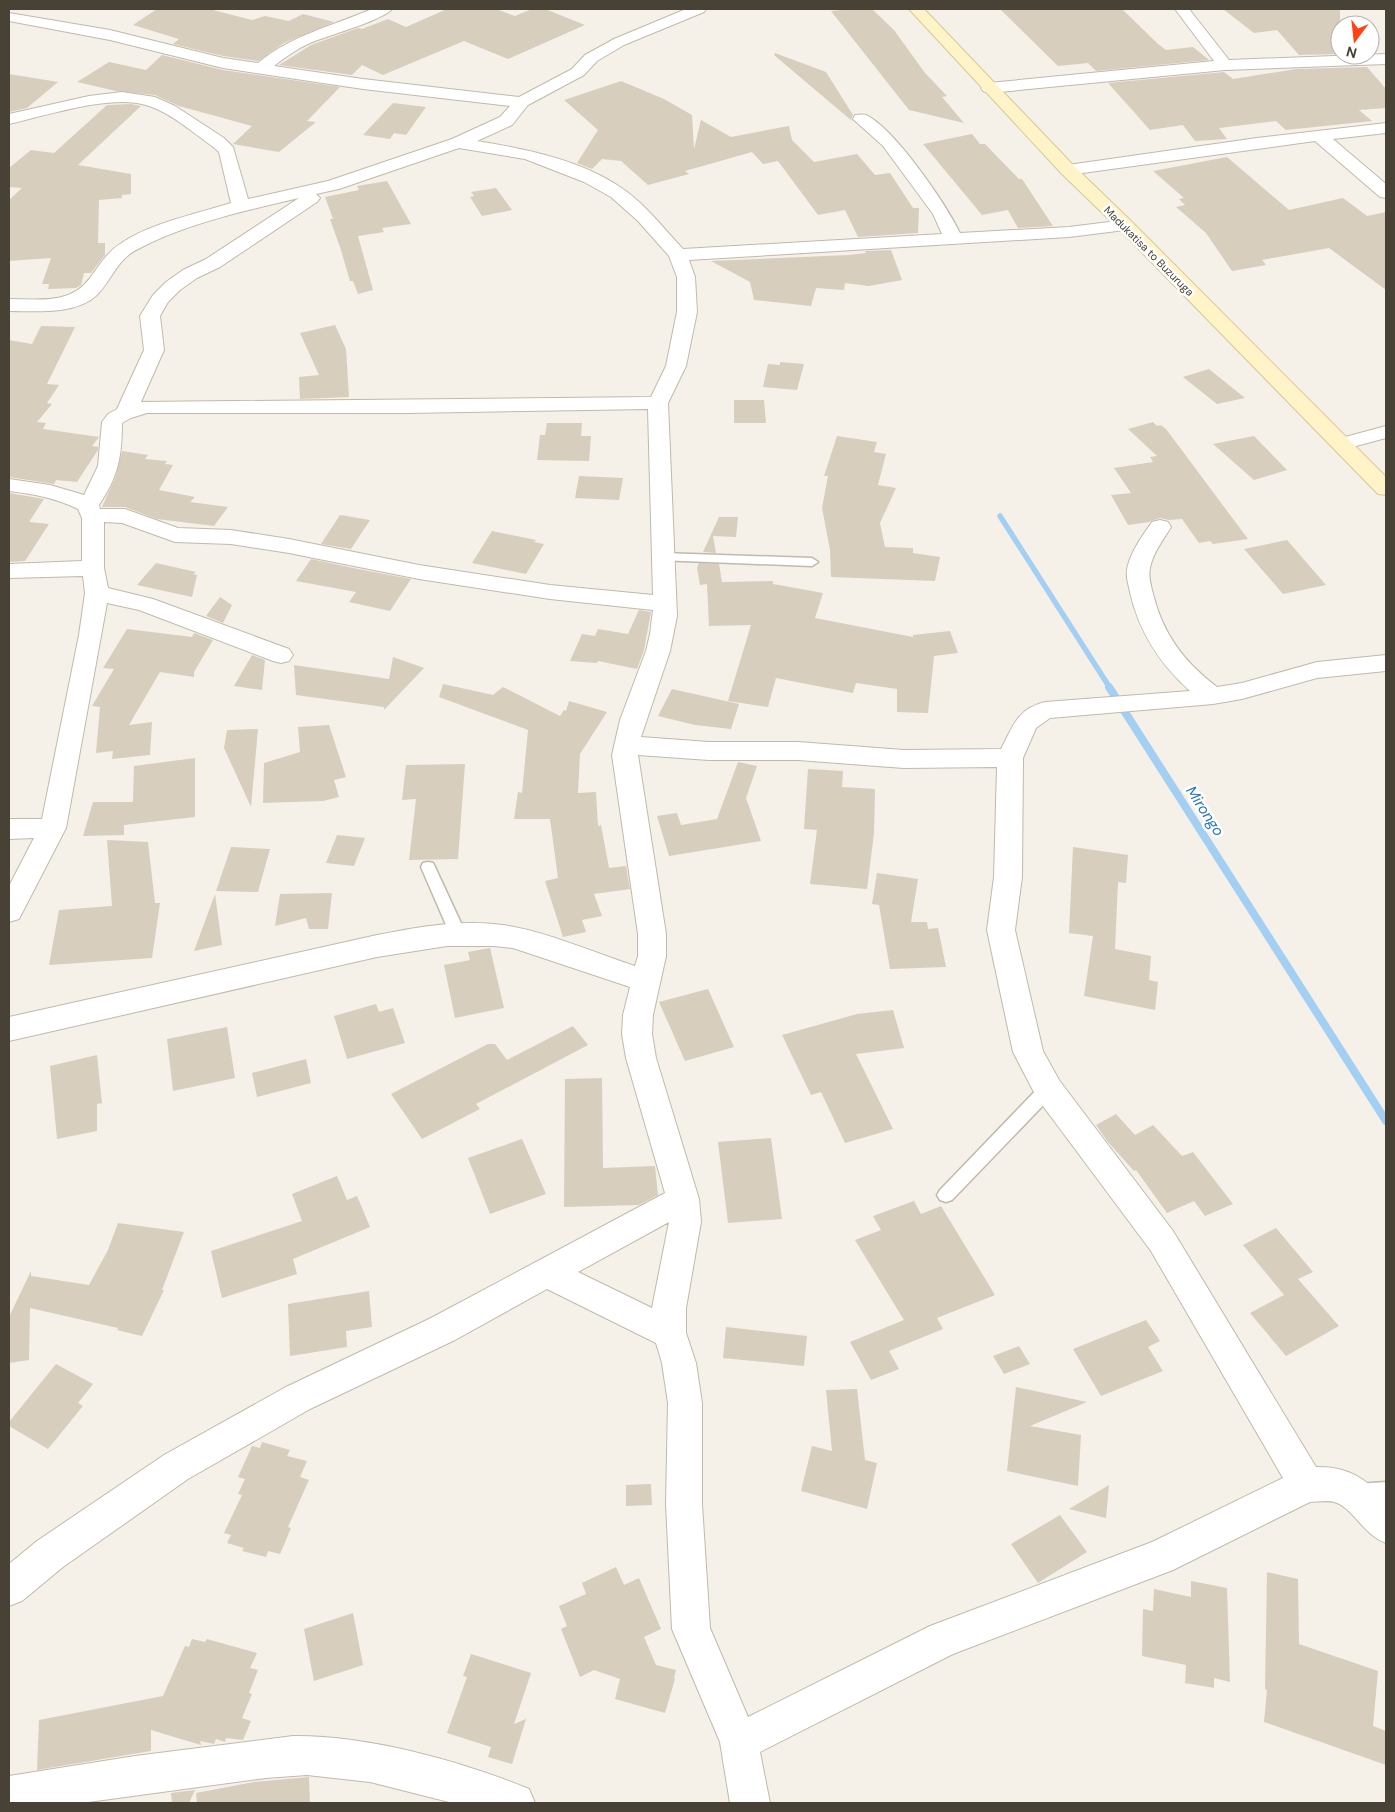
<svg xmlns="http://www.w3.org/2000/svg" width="1395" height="1812" font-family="'DM Sans',sans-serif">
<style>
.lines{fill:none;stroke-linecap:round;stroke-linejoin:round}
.stream-far1{stroke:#a3cff3;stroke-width:5.5}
.stream{stroke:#a3cff3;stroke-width:8}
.building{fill:#d7cebd}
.service-casing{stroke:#c1baaa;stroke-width:3}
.minor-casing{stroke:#c1baaa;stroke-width:2}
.secondary-casing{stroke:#d6c897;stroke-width:2}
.service{fill:#fff;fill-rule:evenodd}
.minor{fill:#fff;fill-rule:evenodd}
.secondary{fill:#fff4c8;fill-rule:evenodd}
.labels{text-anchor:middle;stroke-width:5;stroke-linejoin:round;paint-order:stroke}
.far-street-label{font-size:11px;fill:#484236;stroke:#fff}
.water-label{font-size:15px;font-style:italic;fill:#2b77b9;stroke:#fff}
</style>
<rect width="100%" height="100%" fill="#f5f1e8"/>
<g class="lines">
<!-- stream-far1 -->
<path class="stream-far1" d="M1000,516l110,172"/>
<!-- stream -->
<path class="stream" d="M1109,687l277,434"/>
</g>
<!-- building -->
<path class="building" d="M157,9h52l43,11 13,-4 24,5 14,-7 31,8 -50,21 -26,18 -35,-5 -50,-12 6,-5 -46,-14z
M447,9h49l19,7 17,-7h13l40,16 -77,34 -44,-18 -81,34 -21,-10 -10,10 -73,-10 32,-20 47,-17 4,1 26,-10 18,8z
M854,9h18l22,21 31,43 22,23 -5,1 22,26 -55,-13 -78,-99z
M1000,9h122l36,35 8,6 27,-3 16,13 -113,11 -8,-8 -30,3z
M1223,9h117v45l-41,1 -22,-25 -23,3z
M775,53l51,19 27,43 -2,4 1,2 -78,-66z
M162,55l61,15 117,17 -33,34 9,1 -37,30 -46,-8 19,-18 -73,-20 -24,-11 -39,-4 -39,-9 32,-20 37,8z
M1367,67l19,22v19l-27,2 13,11 -86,9 -10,-9 -57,7 8,11 -32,2 -12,-16 -33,5 -42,-47 116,-11 9,7 63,-10z
M9,74l49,8 -31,26 -18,4z
M621,81l43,18 28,16 2,34 7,-29 30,17 58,-11 3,14 22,22 43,-8 18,21 15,-2 23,35h6l-1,25 -60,4 -13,-27 -27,5 -40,-54 -15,3 -11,-12 -67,19 4,3 -41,11 -27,-24 -19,-2 -10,10 -15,-6 21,-33 -34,-30z
M393,103l33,4 -20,28 -12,-2 -4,6 -27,-4z
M131,104l10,2 -63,59 53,9v20l-9,1v3l-23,2 -1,43h7v12l-14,18h-7l-3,12 -5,3 -28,1 1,-5h-7l9,-26 -42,3v-61l13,-12 -13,-1v-19l22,-18 23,3 53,-48z
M972,134l8,10h5l34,35h3l31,47 -35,2 -10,-18 -26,5 -59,-71z
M1227,157l62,53 54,-12 24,18 19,-4v78l-57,-42 -67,12 4,5 -34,6 -26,-38 -30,-26 9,-2 -6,-6 5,-1 -31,-27z
M387,181l24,43 -29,4 2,4 -26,4 15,54 -15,4 -5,-13h-3l-9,-31 -11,-31h3l-8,-22 34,-7 -2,-4z
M496,188l16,22 -30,6 -12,-19 4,-1 -3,-4z
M891,250l11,30 -33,6 -24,-3 -1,7 -28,-2 -5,18 -57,-6 -4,-18 -39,-21 138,-6 17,-2 -1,-2z
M335,325l11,24 3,48 -49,2 -1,-22 20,-2 -19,-42z
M41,326l34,1 -28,57 12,1 -12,18 5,1 -15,18 9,1 -3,6 56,8 -7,9 6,1v3l-21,32 -21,-2 -2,4 -45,-7v-137l23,4z
M780,362l24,2 -7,26 -34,-3 5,-23 12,1z
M1209,369l36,29 -28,6 -34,-27z
M734,400h30l2,23h-32z
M1153,422l4,4 4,-1 5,4 82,110 -35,5 -3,-3 -11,2 -17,-24 -13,1 -9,-2 -11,4 -21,3 -17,-30 20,-2 -17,-25 39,-6 -3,-5 7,-1 -29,-27z
M547,423h35l-1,13h10l-2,25 -52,-1 3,-25h5z
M837,436l40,6 -3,10 12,2 -8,31 18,3 -16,35 5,24 28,1v5l27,4 -5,24 -104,-4 -1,-27 -8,-42 6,-32h-4z
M1254,436l33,34 -33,10 -41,-36z
M122,451l26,4 -3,4 22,2 -2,3 8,1 -14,25 36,7 -5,5 38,5 -14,19 -57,-7 -32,-12h-23l14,-31z
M579,476l44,2 -4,22 -44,-2z
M9,493l35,6 -15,23 20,2 -24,37 -16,1z
M340,515l30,5 -19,29 -30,-5z
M719,517h19l-2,20 -23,-1 3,17 -13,-1z
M492,531l44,9 -2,2 10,2 -18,30 -54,-11z
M1287,540l39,45 -43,9 -39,-45z
M311,559l47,10 53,10 -21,32 -41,-9 7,-10 -60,-11z
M156,563l40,9 -3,2 4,1 -5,22 -55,-12z
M699,563l20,1 3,18 51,-1v3l50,9 -8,25 98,19v-2l37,-4 8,22 -24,3 -6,57 -31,-1v-23l-41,-6 -3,10 -77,-15 -8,29 -40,-6 23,-76 -42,1 -2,-42 -7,1 -3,-17z
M220,597l12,8 -9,18 -17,-7z
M639,610l12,2 -7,38 -7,19 -39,-8 -1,2 -27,-2 12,-27 13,2 3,-7 30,5z
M127,629l65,8 2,-4 19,7 -19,32v5l-34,-5 -31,53 23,-3 -2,33 -38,4 1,-8 -17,2 4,-46 -8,-1 22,-37 -11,-1z
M252,655l13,5 -3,30 -28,-4z
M393,657l31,11 -40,42v-3l-88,-12 -2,-30 95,14z
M443,684l50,11 10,-8 57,29 4,-6 2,1 3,-10 38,11 -27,42 -2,39 18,-1 2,34 3,-1 8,43 17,-2 4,23 -36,5 8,22 -20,4 4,12 -23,5 -18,-56 13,-3 -8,-59h-36l4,-27 4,1 6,-63 -89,-33z
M672,689l67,15 -8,25 -36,-4 -37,-9z
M329,725l17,52 -12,3 5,17 -16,4 -60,2 1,-40 36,-11 -2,-25z
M258,729l-7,78 -27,-59 3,-18z
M195,758v59l-71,8v10l-41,1 10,-34h40l1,-36z
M738,762l19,4 -11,32 15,43 -92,15 -12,-40 20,-3 4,12 36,-6z
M465,764l-7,95 -49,1 7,-61 -14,1 4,-35z
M808,769l35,2 -1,16 33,2 -1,44 -7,56 -57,-5 7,-54 -13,-1z
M337,835l28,3 -11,28 -28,-3z
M107,840l41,2 7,61h5l-8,55 -103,7 10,-55 53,-4z
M231,847l39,2 -12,43 -42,-1z
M1073,847l55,8 -2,28 -8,-1 -3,67 36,7 -2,24 9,2 -3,28 -71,-14 9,-60 -24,-3z
M877,873l41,6 -7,43h16l1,7 10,-1 8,39 -56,2 -11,-64 -7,-1z
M332,893l-4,36h-19l-3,-11 -31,8 5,-32z
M215,894l7,51 -28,6z
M490,948l14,60 -49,10 -11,-53 26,-5 -2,-8z
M708,989l26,58 -49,14 -26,-59z
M376,1004l3,8 14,-4 12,35 -58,16 -13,-43z
M893,1010l11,38 -48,6 37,75 -48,14 -24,-51 -10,3 -29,-60 75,-21z
M573,1026l15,19 -112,59 4,5 -58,30 -31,-45 97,-50h7l12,16z
M227,1027l8,51 -62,13 -6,-52z
M97,1055l5,48 -5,1v27l-40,8 -7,-73z
M306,1059l5,24 -54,14 -5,-24z
M602,1078l1,90 52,-2 3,29 -19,10 -75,2 1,-128z
M1116,1114l19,21 18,-10 29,31 11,-4 40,52 -28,12 -11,-15 -27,12 -31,-43 -2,1 -26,-29 -12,-17z
M771,1138l11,81 -54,4 -10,-81z
M522,1139l24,55 -56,20 -22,-56z
M337,1176l10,24 10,-4 13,31 -77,32 4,15 -75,24 -11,-47 91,-30 -10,-27z
M914,1201l7,13 20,-8 54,89 -58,23 6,11 -54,22 10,18 -28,11 -21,-38 54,-22 -49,-80 26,-10 -8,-14z
M118,1223l66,9 -22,58h2l-22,46 -25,-6 1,-2 -88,-20 -1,52 -20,3v-46l22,-46v5l58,9 19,-35z
M1276,1228l37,44 -15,7 41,47 -53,30 -36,-43 34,-18 -41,-50z
M369,1291l3,36 -26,4 1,16 -57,9 -2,-52z
M1146,1320l14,21 -12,6 15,24 -62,25 -28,-47z
M726,1327l81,9 -3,30 -81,-8z
M1019,1346l11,18 -26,10 -11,-18z
M56,1364l37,20 -15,19 5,3 -35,43 -39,-23v-4z
M1016,1387l71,15 -57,24 51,9 -3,51 -71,-15z
M857,1389l8,71 12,3 -10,46 -66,-18 11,-45 20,5 -6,-61z
M262,1442l28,8 -3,6 20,5 -7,16 9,3 -21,47 3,1 -11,26 -12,-3 -2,6 -24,-6 2,-3 -17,-5 4,-8 -7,-2 18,-38 -4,-1 7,-15 -7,-2 14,-31 8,2z
M651,1484l1,21 -26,1v-21z
M1109,1485l-3,33 -37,-9z
M1060,1515l27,37 -49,31 -27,-39z
M616,1567l8,18 15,-7 22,51 -17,8 12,28 20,5 -2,8 1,1 -10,34 -50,-14 5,-20 -26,-9 -14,7 -19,-48 6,-3 -8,-20 27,-12 -4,-11z
M1267,1572l31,7 1,65 79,27 -5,55 13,5v34l-122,-43 3,-32 -2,-1z
M1191,1581l36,7 3,94 -16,-4v10l-29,-5 1,-18 -44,-9 1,-47 10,2 1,-22 37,8z
M353,1613l10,52 -49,16 -10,-52z
M192,1639l13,3 2,-3 50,14 -7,15 8,2 -9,23 3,1 -10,24 9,3 -8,19 -17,-2 -1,4 -9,-3 -2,5 -14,-3 1,4 -50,-15v21l-114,19 2,-50 124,-24 22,-50 4,1z
M471,1654l60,19 -17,51 12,-5 -14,45 -24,-7 3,-10 -44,-14 20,-56 -4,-1z
M309,1777l1,26h-113l-1,-10 58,-11z
M195,1790l-6,13h-17l-1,-10z"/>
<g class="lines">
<defs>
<path id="service" d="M662,553l150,5 6,4 -6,4 -154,-6 -2,-3 2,-3z
M428,862l5,1 2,4 31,67 -3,4 -5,2 -5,-2 -3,-4 -29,-67 2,-4z
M1048,1082l6,2 2,5 -2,5 -102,106 -6,2 -6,-2 -3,-5 3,-5 102,-106z
M1386,1482v18l-29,2 -7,-2 -3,-7 3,-7 7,-2z"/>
<path id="minor" d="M372,9h20c-8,11 -66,27 -82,34 -13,6 -25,14 -36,23l89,13 156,18 53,-28 13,-14 29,-16 72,-30h20l-2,3 -80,33 -27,16 -13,14 -56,30 -16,20 -35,16c49,8 105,19 146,48 23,16 41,40 60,60l259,-15 -9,-20 -50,-68 -30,-27 2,-4c4,0 8,-1 11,0 29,14 80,89 94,118l109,-6 56,-7 6,1 3,4 -3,4 -6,1 -56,7 -380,23 6,17 2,35 -11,54 -18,37 9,213 -7,35 -29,86 68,5h89l106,8 97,-1c12,-23 16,-40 44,-47l145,-11c-31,-28 -51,-59 -60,-99 -2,-10 -5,-17 -2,-27 4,-15 15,-30 24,-43l8,-2 8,2 3,5c-8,13 -18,26 -21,41 -2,9 1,17 3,26 10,40 31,68 64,93l25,-4 75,-21 69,-7v16l-69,7 -75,21 -29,5 -163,14 -14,10 -13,30 -1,119 -7,53 28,121 16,29 114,151 143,236c31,-1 49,11 70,33v43c-23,-8 -34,-37 -52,-41 -7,-2 -17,0 -24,0l-137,68 -220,84 -193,98 10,51h-40l-10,-61 -48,-113 -6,-125 2,-101 -6,-40 -6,-20 -109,-54 -92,51 -145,69 -122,70 -125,88 -41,34 -13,5v-42l28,-23 127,-86 122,-68 145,-69 234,-125 -39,-135 -4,-24 1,-19 7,-28 -117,-39 -19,-2h-47l-70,11 -368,84v-24l368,-82c41,-8 84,-16 126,-10 45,7 89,27 132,41l3,-10v-22l-26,-179 8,-35 26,-69 4,-17 3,-24 -103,-11 -131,-20 -130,-26 -58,-9 -56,-2 -53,-19 -18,-1v46l4,20 45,11 136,50 4,6 -4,6 -8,2 -8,-2 -134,-51 -32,-7 -41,225 -47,91 -10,3v-36l25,-48 -25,1v-20h33l37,-184 6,-42 -2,-17 -74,2v-14l73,-3v-43l-4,-9c-22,-11 -45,-15 -69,-18v-12l41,6 34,10 14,-29 4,-44 6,-8 9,-5 27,-59 -4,-34 13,-21 13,-13 17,-12 23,-11 93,-61c-55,13 -113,25 -163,52 -19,10 -25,31 -39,45 -21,20 -61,16 -88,16v-12c30,0 61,6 81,-21 9,-12 17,-26 30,-34 30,-21 76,-30 111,-41l-12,-51 -7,-6c-20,-14 -42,-34 -66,-41 -35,-11 -101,11 -137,19v-10l80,-18 33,-4 33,5 20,9 49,32 9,9 15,52 80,-18 124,-42 48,-22 10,-11 -147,-17 -140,-21 -113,-28 -101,-19v-8l101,17 113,28 35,5c34,-28 74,-37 114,-54zM459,148l66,11 59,23 27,15 27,24 31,35 8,21v35l-11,54 -15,31 -510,5 23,-52 -4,-34 8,-14 12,-12 17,-12 23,-11 97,-65 3,-4 -4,-4 23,-5zM648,409l5,186 -103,-10 -131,-20 -130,-26 -58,-9 -53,-2 -53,-19h-25l-1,-4c19,-28 23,-48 23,-82l9,-5 16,-5h261zM638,755l71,5h89l106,8 93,-1 -3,110 -7,53 26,122 24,46 114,153 132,227 -131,64 -222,84 -182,91 -38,-89 -8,-124v-101l-6,-40 -10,-30v-25l15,-86 -2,-23 -43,-141 -4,-24 1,-19 13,-59v-22zM669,1222l-17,86 -74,-36z
M1175,9h14l40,51 157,-6v10l-161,6 -236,23 -6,-2 -2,-3 2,-3 6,-2 225,-22z
M1386,123v10l-53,6 53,45v14l-6,-1 -65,-56 -247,34 -6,-1 -3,-4 3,-4 6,-1 189,-27z
M1386,426v12l-45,12 -7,-2 -4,-4 4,-4z
M293,1736c74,-1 168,25 236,53l6,14h-82l-83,-21 -63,-7 -41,3 -185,25h-72v-27l126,-20z"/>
<path id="secondary" d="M909,9h15l150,157 57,55 255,256v18l-8,-1 -259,-265 -57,-55z"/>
</defs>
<!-- service casing -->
<use href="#service" class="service-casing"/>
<!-- minor casing -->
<use href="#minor" class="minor-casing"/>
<!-- secondary casing -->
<use href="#secondary" class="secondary-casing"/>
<!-- service -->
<use href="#service" class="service"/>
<!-- minor -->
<use href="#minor" class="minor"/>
<!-- secondary -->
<use href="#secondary" class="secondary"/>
</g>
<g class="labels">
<!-- far-street labels -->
<g class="far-street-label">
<text transform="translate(1149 251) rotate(45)" y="4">Madukatisa to Buzuruga</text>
</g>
<!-- water labels -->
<g class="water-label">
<text transform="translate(1205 811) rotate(57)" y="5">Mirongo</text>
</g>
</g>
<!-- border -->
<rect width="1395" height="1812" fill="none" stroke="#484236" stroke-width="20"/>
<!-- north arrow -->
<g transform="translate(1355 40) rotate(195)"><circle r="24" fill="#ffffff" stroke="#b6b3af"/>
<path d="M0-4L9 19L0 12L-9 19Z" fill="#ff4315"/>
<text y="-8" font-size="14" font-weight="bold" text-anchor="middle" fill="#484236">N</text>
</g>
</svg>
